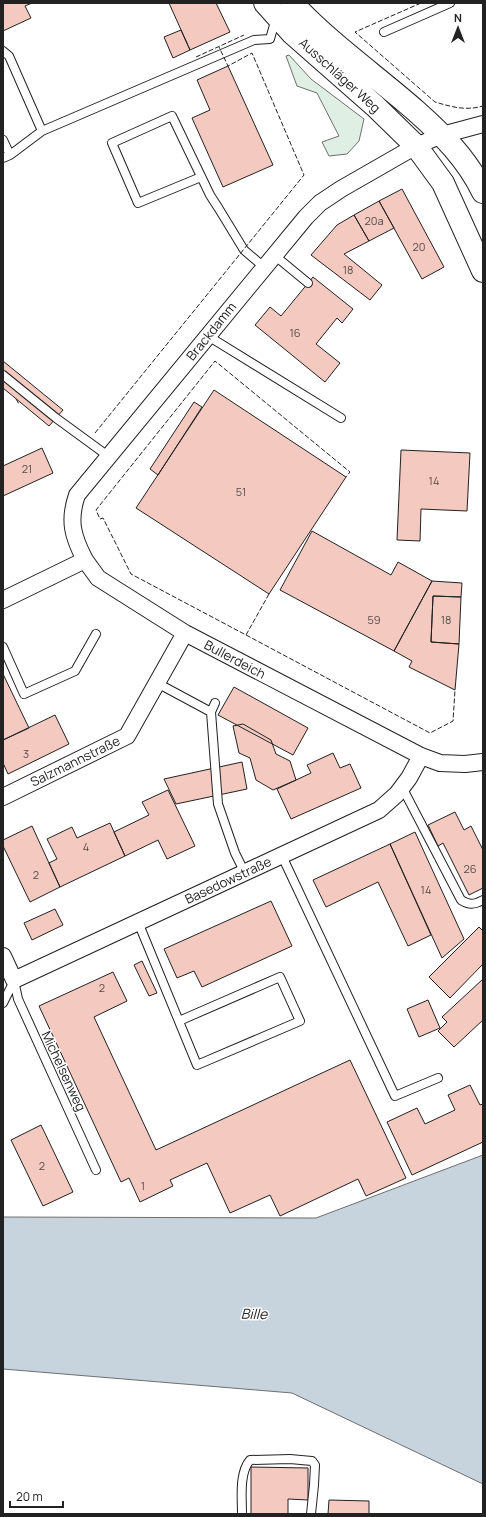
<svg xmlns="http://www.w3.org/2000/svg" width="486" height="1517" font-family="Manrope,sans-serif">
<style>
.green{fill:#e0efe3;stroke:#6f6f6f}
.water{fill:#c7d3dd;stroke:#6f6f6f}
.building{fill:#f3c9c0;stroke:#222}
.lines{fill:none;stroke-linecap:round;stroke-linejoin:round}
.lane-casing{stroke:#222;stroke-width:10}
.street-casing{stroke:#222;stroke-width:18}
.secondary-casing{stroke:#222;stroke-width:24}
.lane{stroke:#fff;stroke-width:8}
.street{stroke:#fff;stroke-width:16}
.secondary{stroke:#fff;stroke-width:22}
.fence{stroke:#222;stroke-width:1;stroke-dasharray:5 2;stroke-linecap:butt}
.labels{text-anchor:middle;stroke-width:3;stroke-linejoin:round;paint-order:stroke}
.number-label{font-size:11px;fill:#564c4a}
.street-label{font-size:13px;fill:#222;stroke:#fff}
.water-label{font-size:14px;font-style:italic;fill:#222;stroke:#fff}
</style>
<rect width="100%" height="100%" fill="#fff"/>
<!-- green -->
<path class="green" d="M289,55l22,24 53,40 -5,22 -12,13 -18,2 -7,-14 17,-6 -22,-43 -20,-7 -11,-30z"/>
<!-- water -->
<path class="water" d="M483,1155v329l-191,-91 -289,-24v-152l313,1z"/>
<!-- building -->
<path class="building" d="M3,3h29l-7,3 6,12 -28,13z
M169,3h47l14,29 -40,18z
M181,30l9,20 -17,8 -9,-21z
M228,66l45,99 -50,22 -31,-69 18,-8 -13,-30z
M402,189l42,78 -22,12 -43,-78z
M379,201l15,27 -25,13 -15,-26z
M354,215l15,26 -25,13 38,31 -12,15 -59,-45 26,-30z
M313,277l40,32 -11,14 -5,-5 -21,26 24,19 -15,19 -70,-57 15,-18 11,9z
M3,361l60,49 -14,16 -46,-38z
M214,390l132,87 -77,117 -133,-86z
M194,402l8,5 -44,68 -8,-6z
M42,448l11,25 -50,23v-30z
M401,450l69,3 -3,58 -46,-2 -1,32 -23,-1z
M312,531l79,44 7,-13 34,19 -38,70 -114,-61z
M432,581l30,2 -1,14 -28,-1 -2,46 28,2 -4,46 -46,-23 3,-6 -18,-10z
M433,596l28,1 -2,47 -28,-2z
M3,674l26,54 -26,12z
M234,687l74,41 -15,27 -75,-40z
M55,715l14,29 -61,30 -5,-11v-23z
M243,724l28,16 5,14 14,7 6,19 -23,10 -17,-10 -6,-22 -11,-5 -6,-27z
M333,753l7,15 10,-4 11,24 -70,31 -14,-30 34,-16 -4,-8z
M242,762l5,27 -71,15 -12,-25z
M168,790l27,56 -28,13 -9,-19 -33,16 -11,-24 35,-17 -7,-13z
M455,812l9,18 7,-4 12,24v38l-14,7 -26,-52 -5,3 -10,-21z
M110,823l15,33 -65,31 -11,-24 8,-4 -10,-20 25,-12 5,11z
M32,826l28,61 -30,15 -27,-56v-6z
M415,832l49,107 -22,19 -52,-114z
M390,844l41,91 -23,11 -30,-64 -52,25 -13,-27z
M271,901l21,45 -90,41 -8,-16 -17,7 -13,-29z
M55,909l8,16 -31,15 -8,-17z
M479,927l4,4v33l-33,34 -21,-21z
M142,961l15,32 -8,3 -15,-31z
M113,972l14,29 -33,16 62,133 194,-90 56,118 -40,18 -8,-17 -78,37 -10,-21 -40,18 -23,-50 -37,17 3,6 -33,16 -11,-24 -8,4 -82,-176z
M483,979v41l-29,27 -16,-16 9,-9 -5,-5z
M428,1000l12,28 -21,9 -12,-28z
M470,1085l10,20 3,-1v38l-71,33 -25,-53 30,-14 8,16 30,-14 -7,-15z
M41,1125l32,67 -30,14 -32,-66z
M251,1467l57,1v32l-20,-1v15h-37z
M329,1500l40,1v13h-41z"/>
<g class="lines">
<defs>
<path id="lane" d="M384,32l66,-29
M3,51l6,5 33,75 212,-91 16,-1 6,-21
M3,140l7,15 -7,3
M10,155l32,-24
M201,177l-63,26 -26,-60 60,-27 38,79 9,14 25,41 20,17
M274,255l34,28
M208,336l133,82
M3,375l53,43 52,38
M3,647l21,47 51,-23 21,-37
M157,683l54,29 4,-9
M211,712l7,92 17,49 10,20
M402,787l59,113c8,5 13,5 22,0
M282,856l113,240 43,-18
M138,922l59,143 103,-44 -20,-44 -101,44
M14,980l4,19 78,171
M3,1003l11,-22
M242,1514c0,-17 -3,-41 8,-54l40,-1 22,2 3,4 -1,20 -3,29"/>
<path id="street" d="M85,560c-12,-23 -17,-39 -8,-65l229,-278 14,-14 21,-14 75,-43 26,-11 41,-11
M3,600l82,-40 13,18 87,55 236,123 19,7 25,1 18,-2
M3,797l124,-61 58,-103
M3,956l11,24 365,-170 18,-16 12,-16 12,-22"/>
<path id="secondary" d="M265,3l27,30 83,73 41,40 27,37 40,88
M292,3c37,40 83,72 124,108 27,24 51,48 67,81"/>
</defs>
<!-- lane casing -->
<use href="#lane" class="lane-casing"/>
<!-- street casing -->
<use href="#street" class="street-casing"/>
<!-- secondary casing -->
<use href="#secondary" class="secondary-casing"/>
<!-- lane -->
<use href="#lane" class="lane"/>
<!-- street -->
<use href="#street" class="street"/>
<!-- secondary -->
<use href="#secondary" class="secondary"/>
<!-- fence -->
<path class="fence" d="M421,3l-66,29 80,70c17,5 31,9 48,4
M196,57l48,-22
M16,399l3,5
M95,433l209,-258 -52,-122 -24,13 -9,-19
M269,594l-23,41 -115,-61 -28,-56 -3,1 -4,-9 119,-149 135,111 -4,5
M246,635l184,98 23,-12 2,-31"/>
</g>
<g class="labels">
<!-- number labels -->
<g class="number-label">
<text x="374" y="225">20a</text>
<text x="419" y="251">20</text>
<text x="348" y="274">18</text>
<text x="295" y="337">16</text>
<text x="27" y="473">21</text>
<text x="434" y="485">14</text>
<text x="241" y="496">51</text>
<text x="374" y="624">59</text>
<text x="446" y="624">18</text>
<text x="26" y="758">3</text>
<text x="86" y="851">4</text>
<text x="470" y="873">26</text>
<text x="36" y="879">2</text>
<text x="426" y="894">14</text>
<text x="102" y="992">2</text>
<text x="42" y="1170">2</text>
<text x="143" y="1190">1</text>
</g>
<!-- street labels -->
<g class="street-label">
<text transform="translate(340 75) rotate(42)" y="5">Ausschläger Weg</text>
<text transform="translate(211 331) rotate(-51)" y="5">Brackdamm</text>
<text transform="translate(235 659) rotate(28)" y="5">Bullerdeich</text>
<text transform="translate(75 761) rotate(-26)" y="5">Salzmannstraße</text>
<text transform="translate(228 880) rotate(-25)" y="5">Basedowstraße</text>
<text transform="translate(64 1071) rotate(65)" y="5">Michelsenweg</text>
</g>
<!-- water labels -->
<g class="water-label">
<text transform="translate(254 1314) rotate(1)" y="5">Bille</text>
</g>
</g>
<!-- border -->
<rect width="486" height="1517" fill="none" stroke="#222222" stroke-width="8"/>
<!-- north arrow -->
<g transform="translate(458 28)" stroke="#ffffff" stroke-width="3" paint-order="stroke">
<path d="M0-3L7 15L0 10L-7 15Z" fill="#222222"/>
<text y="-6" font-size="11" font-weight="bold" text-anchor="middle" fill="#222222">N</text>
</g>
<!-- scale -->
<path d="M10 1501v6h53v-6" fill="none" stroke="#222222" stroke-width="2"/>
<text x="16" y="1501" font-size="12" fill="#222222" stroke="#ffffff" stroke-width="3" paint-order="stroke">20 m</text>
</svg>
